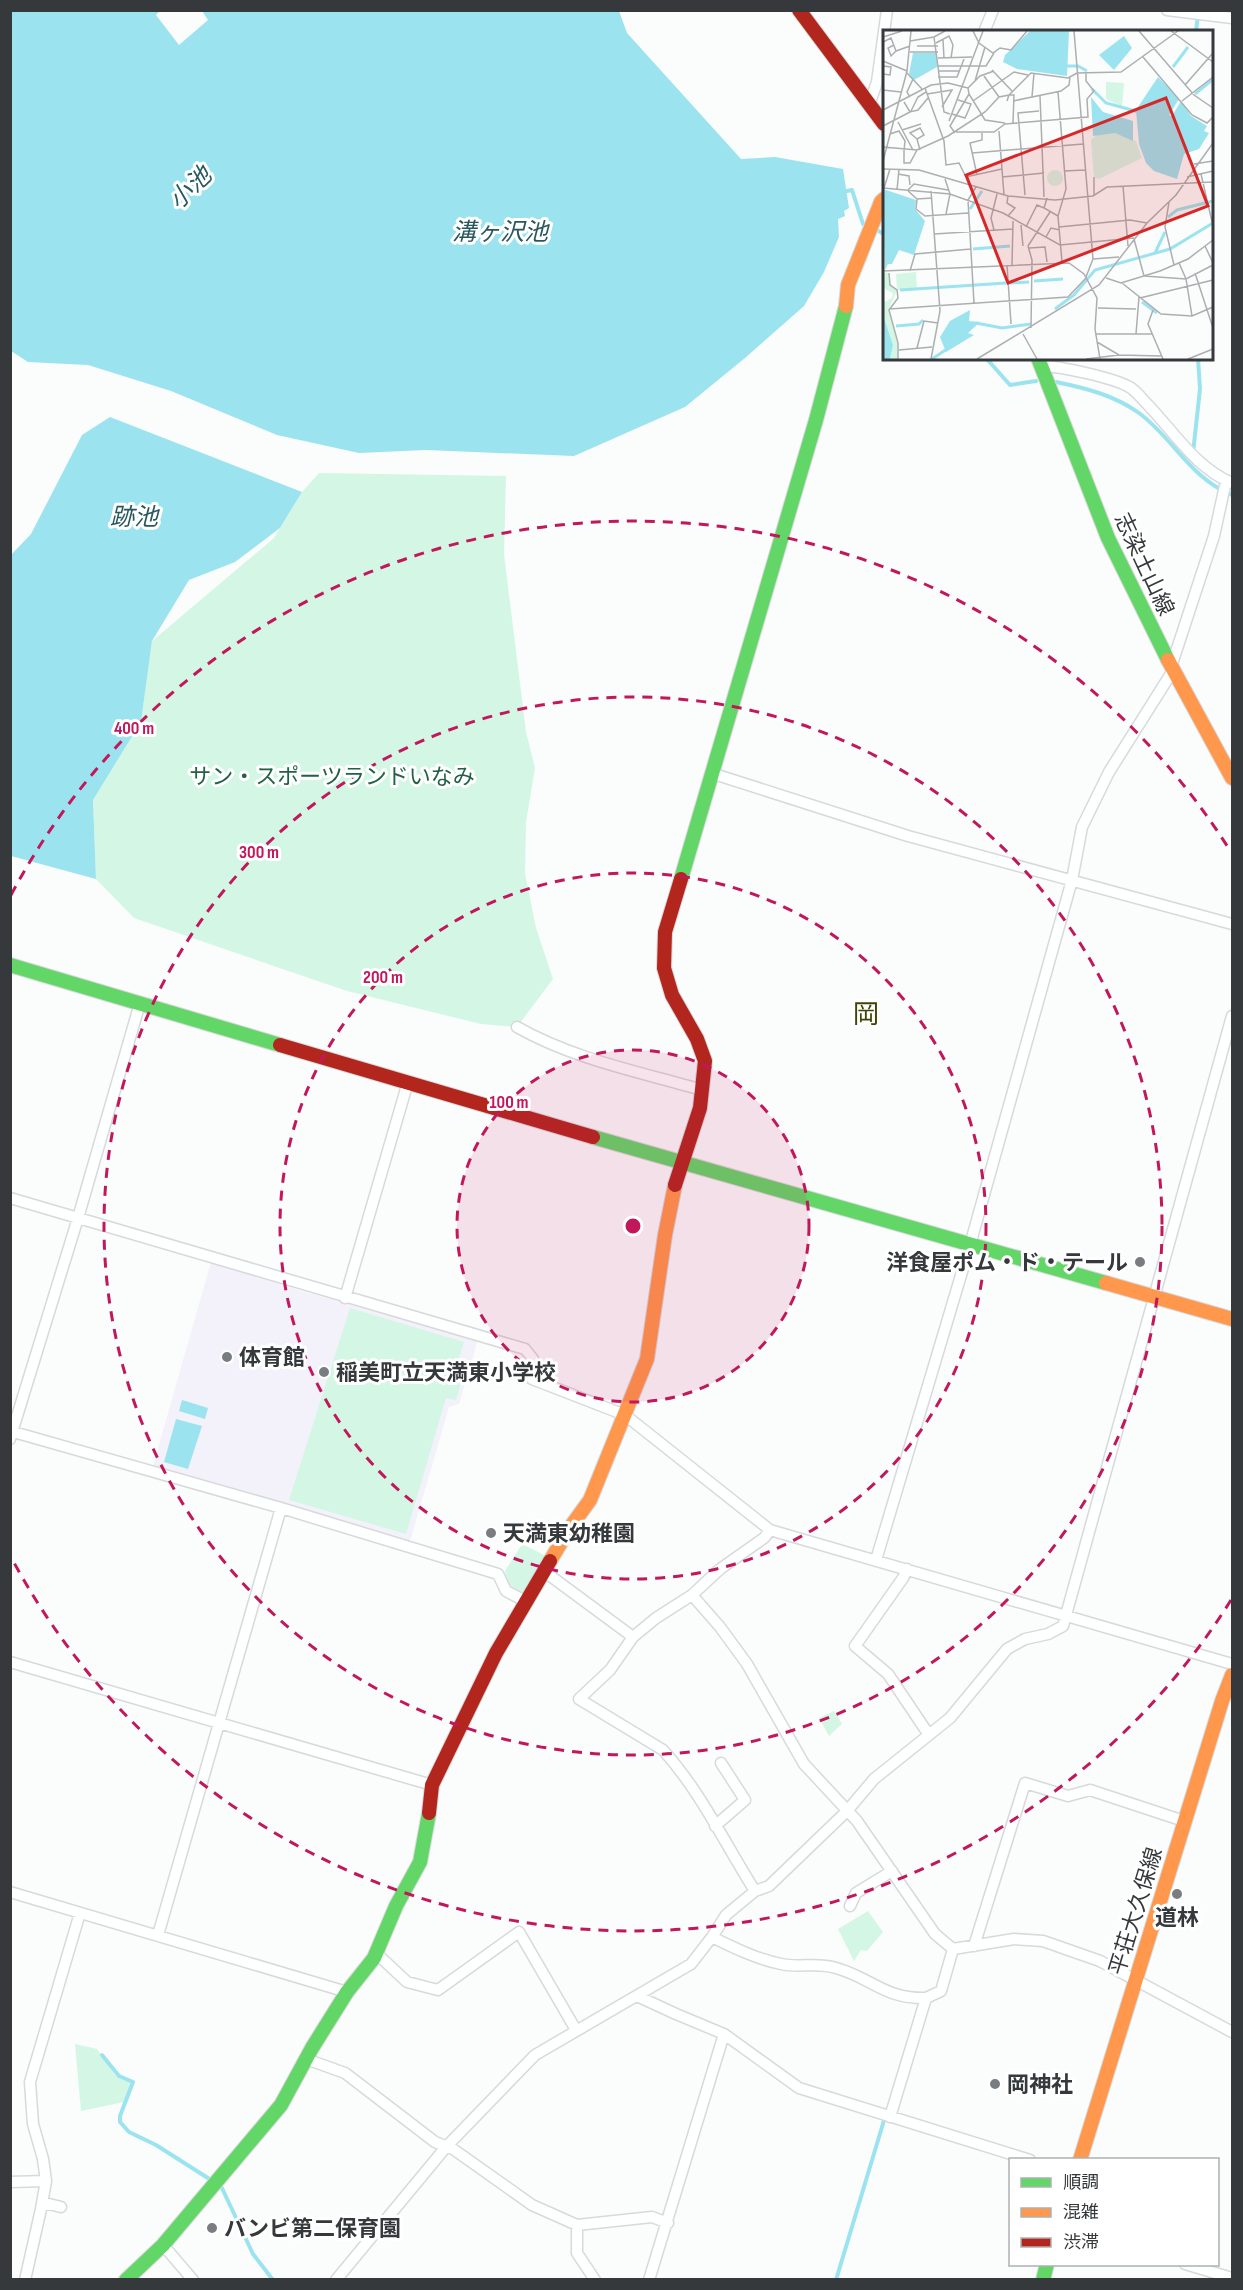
<svg xmlns="http://www.w3.org/2000/svg" width="1243" height="2290" font-family="'Sofia Sans Condensed','Noto Sans JP',sans-serif">
<style>
.education{fill:#f3f1f9}
.green{fill:#d4f6e5}
.water{fill:#9ce3f0}
.lines{fill:none;stroke-linecap:round;stroke-linejoin:round}
.stream{stroke:#9ce3f0;stroke-width:4}
.street-casing{stroke:#d7d9da;stroke-width:13}
.fast-casing{stroke:#d7d9da;stroke-width:16}
.slow-casing{stroke:#d7d9da;stroke-width:16}
.jam-casing{stroke:#d7d9da;stroke-width:16}
.street{stroke:#feffff;stroke-width:10}
.fast{stroke:#63d668;stroke-width:14}
.slow{stroke:#ff974d;stroke-width:14}
.jam{stroke:#b3261e;stroke-width:14}
.ring{fill:none;stroke:#c2185b;stroke-width:3;stroke-dasharray:10 8}
.poi-dot{fill:#7a7d7f;stroke:#fff;stroke-width:2}
.labels{text-anchor:middle;stroke-width:6;stroke-linejoin:round;paint-order:stroke}
.street-label{font-size:22px;fill:#35393b;stroke:#fff}
.park-label{font-size:22px;fill:#226047;stroke:#fff}
.poi-label{font-size:22px;font-weight:bold;fill:#35393b;stroke:#fff;text-anchor:start}
.water-label{font-size:24px;font-style:italic;fill:#29575f;stroke:#fff}
.quarter-label{font-size:26px;fill:#404404;stroke:#fff}
.inset-river{fill:none;stroke:#9ce3f0;stroke-width:3}
.inset-road{fill:none;stroke:#acaeaf;stroke-width:1.5}
.view{fill:#d62828;fill-opacity:0.15;stroke:#d62828;stroke-width:3}
.inset-edge{fill:none;stroke:#35393b;stroke-width:3}
.centre{fill:#c2185b;stroke:#fff;stroke-width:3}
.ring-label{font-size:18px;text-anchor:middle;font-weight:bold;fill:#c2185b;stroke:#fff;stroke-width:6;stroke-linejoin:round;paint-order:stroke}
</style>
<rect width="100%" height="100%" fill="#fbfcfc"/>
<!-- education -->
<path class="education" d="M211,1262l90,29 177,48 -19,65 -10,3 -39,134 -257,-75z"/>
<!-- green -->
<path class="green" d="M319,473l187,3 -2,78 22,178 9,36 -9,54 -1,51 11,55 17,51 -36,48 -36,-3 -134,-33 -213,-73 -38,-39 -3,-79 48,-78 11,-81 122,-103 28,-46z
M350,1308l114,34 -8,25 9,3 -9,30 -10,-2 -40,136 -117,-34z
M522,1544l26,13 -22,38c-13,-4 -19,-10 -21,-24z
M834,1711l8,13 -13,12 -10,-18z
M868,1911l15,21 -16,19 -6,-1 -7,11 -16,-32z
M75,2044l22,5 18,26 16,7 -7,20 -43,9z"/>
<!-- water -->
<path class="water" d="M11,10l149,1 -4,4 23,30 29,-25 -6,-9h417l8,22 114,126 34,-2 68,12 6,39 -5,3 1,5 -7,3 1,18 -15,35 -20,34 -59,52 -60,49 -111,49 -148,-6 -67,3 -82,-18 -106,-44 -83,-26 -60,-3 -17,-11z
M110,417l192,75 -22,36 -45,34 -46,18 -37,61 -11,81 -48,78 3,79 -85,-23 -1,-300 21,-22 51,-99z
M182,1400l26,8 -3,11 -26,-8z
M176,1419l26,7 -14,43 -24,-7z"/>
<g class="lines">
<!-- stream -->
<path class="stream" d="M1196,32l2,-18
M847,191l5,-1 11,34 5,2
M875,229l9,5
M986,358l24,27 26,-4
M1056,382c29,6 58,13 83,31 35,26 51,65 93,82
M1193,453l7,-64 -2,-31
M102,2055l17,21 14,6 -13,34v6l9,10 27,13 55,35
M221,2186l32,68 20,26
M836,2280l49,-163"/>
<defs>
<path id="street" d="M1167,10l65,8
M984,32l9,-22
M869,105l8,-23 10,-72
M1041,366c18,0 75,12 90,22 6,4 12,12 17,17 27,28 48,63 84,78
M1171,667l43,-131 12,-55
M711,773l197,63 324,88
M517,1027c56,32 123,45 185,63
M10,1198l515,151 8,10 -1,20 93,36 145,115 462,134
M345,1298l63,-216
M10,1431l271,77 217,66 8,17 19,10
M10,1439l68,-221 62,-215
M876,1560l94,-315 102,-365 10,-53 27,-55 63,-100
M907,1569l-4,9 -48,68 33,28 41,61
M545,1572l88,65 23,-19 36,-23 28,-26 44,-31 6,-8
M692,1595l28,32 27,37 57,100 53,57 78,113 18,15 61,-10 29,2 57,20 132,71
M633,1637l-23,33 -31,29 84,51c38,42 62,94 92,141
M10,1662l422,123
M715,1826l30,-26 -24,-37
M10,1892l337,100
M850,1906l6,-13 36,-22
M158,1935l123,-427
M712,1937c22,11 45,22 69,27 18,4 37,-2 55,4 36,10 48,31 90,30
M974,1946l51,-163 43,13 22,-6 94,31
M376,1953l31,29 31,8 81,-58 57,98
M637,1996l39,18 48,20 75,54 231,72
M306,2059l39,14 90,69 18,7 79,56 45,20 75,-8 16,6
M890,2117l36,-119 15,-7 12,-42
M10,2182l36,-1
M42,2206l7,-2 12,3
M577,2225v28l18,27
M163,2245l30,35
M1185,2264l47,14
M25,2280l16,-71 5,-28 -3,-22 -10,-35 -3,-42 50,-169
M336,2280l110,-133 89,-92 156,-91 21,-27 14,-22 29,-24 14,-5 78,-75 27,-32 76,-61 57,-69 18,-10 23,-5 15,-8 169,-610
M649,2280l75,-246"/>
<path id="fast" d="M1038,358l70,180 60,122
M681,879l135,-459 30,-114
M10,965l270,80
M593,1137l513,146
M126,2280l37,-35 118,-140 31,-57 35,-56 27,-34 22,-52 24,-44 9,-49
M1043,2280l4,-16"/>
<path id="slow" d="M846,306l2,-21 33,-83 3,-3
M1168,660l64,118
M1106,1283l126,36
M550,1561l19,-32 21,-29 57,-141 18,-124 10,-50
M1080,2160l142,-459 10,-26"/>
<path id="jam" d="M799,10l85,114
M280,1045l313,92
M675,1185l25,-77 5,-47 -8,-22 -25,-44 -8,-27 1,-36 16,-53
M429,1813l3,-28 64,-132 54,-92"/>
</defs>
<!-- street casing -->
<use href="#street" class="street-casing"/>
<!-- fast casing -->
<use href="#fast" class="fast-casing"/>
<!-- slow casing -->
<use href="#slow" class="slow-casing"/>
<!-- jam casing -->
<use href="#jam" class="jam-casing"/>
<!-- street -->
<use href="#street" class="street"/>
<!-- fast -->
<use href="#fast" class="fast"/>
<!-- slow -->
<use href="#slow" class="slow"/>
<!-- jam -->
<use href="#jam" class="jam"/>
</g>
<!-- distance rings -->
<circle cx="633" cy="1226" r="176" fill="#c2185b" fill-opacity=".12"/>
<g class="ring">
<circle cx="633" cy="1226" r="176"/>
<circle cx="633" cy="1226" r="353"/>
<circle cx="633" cy="1226" r="529"/>
<path d="M1231 1600A705 705 0 0 1 11 1557M11 895A705 705 0 0 1 1231 852"/>
</g>
<!-- markers -->
<g class="poi-dot">
<circle cx="1140" cy="1262" r="6"/>
<circle cx="227" cy="1357" r="6"/>
<circle cx="324" cy="1372" r="6"/>
<circle cx="491" cy="1533" r="6"/>
<circle cx="1177" cy="1894" r="6"/>
<circle cx="995" cy="2084" r="6"/>
<circle cx="212" cy="2228" r="6"/>
</g>
<g class="labels">
<!-- street labels -->
<g class="street-label">
<text transform="translate(1145 564) rotate(65)" y="8">志染土山線</text>
<text transform="translate(1135 1911) rotate(-73)" y="8">平荘大久保線</text>
</g>
<!-- park labels -->
<g class="park-label">
<text x="332" y="784">サン・スポーツランドいなみ</text>
</g>
<!-- poi labels -->
<g class="poi-label">
<text x="1128" y="1270" text-anchor="end">洋食屋ポム・ド・テール</text>
<text x="239" y="1365">体育館</text>
<text x="336" y="1380">稲美町立天満東小学校</text>
<text x="503" y="1541">天満東幼稚園</text>
<text x="1177" y="1925" text-anchor="middle">道林</text>
<text x="1007" y="2092">岡神社</text>
<text x="224" y="2236">バンビ第二保育園</text>
</g>
<!-- water labels -->
<g class="water-label">
<text transform="translate(190 188) rotate(-44)" y="8">小池</text>
<text x="500" y="240">溝ヶ沢池</text>
<text x="134" y="525">跡池</text>
</g>
<!-- quarter labels -->
<g class="quarter-label">
<text x="866" y="1023">岡</text>
</g>
</g>
<!-- overview -->
<g transform="translate(883 30)">
<rect width="330" height="330" fill="#fbfcfc"/>
<path d="M223,52l18,1 -2,24 -16,-8zM216,103h16l21,8 6,17 -43,21 -5,-2 -3,-37zM164 148a8 8 0 1 1 16 0a8 8 0 1 1-16 0ZM0,242l6,1v9l8,8 -1,-16 20,-2 1,17 -20,1 -8,19 8,34v16h-7l3,-14 -10,-30v-16l2,3 7,-4 1,-5 -10,-5z" fill="#d4f6e5"/>
<path d="M147,1h39l-2,45 -50,-7 -14,-7 2,-7zM241,6l8,12 -18,22 -15,-15zM30,23h24v14l-23,13 -5,-6zM275,47l21,22 -10,16 3,1 9,-15 10,15 16,10 -3,5 5,2 -10,16 -15,5 -7,25 -23,-8 -8,-8 -7,-19 -3,-34zM208,67l12,15 30,9v20l-18,-8 -22,3zM0,159l33,11 -1,9 10,12 -11,34 -15,-5 -7,14h-4l-3,6zM87,280l-1,11 11,1 -12,11 6,2 -28,17 -6,-15 10,-16zM0,285l10,30 -3,14h-7z" fill="#9ce3f0"/>
<path class="inset-river" d="M182,36h13l9,5M290,37l15,-20M209,59l14,14 33,9M312,64l17,-14M87,179l12,-18M285,187l9,-7 36,-9M90,219l37,-3M272,223l10,-21M151,251l29,-2M127,253l19,-1M17,260l106,-7M259,272l15,11M172,279l19,-14 21,-25 75,-21 43,-26M93,293l26,5 29,-4M13,296l23,-2 4,-4M49,329l15,-10"/>
<path class="inset-road" d="M90,1l6,12 14,10 7,-5 11,2 16,-19M191,1l19,228 -7,18M256,1l55,64 19,13M288,1l42,31M0,7l19,-6M51,7l10,75 6,2M60,10l1,18M27,11l24,-4 11,-6M0,12l8,-4 5,13 14,-5M53,13l13,-7 4,9 -2,13M11,15l-6,3 3,8 5,-5M34,16h21M27,22h28M260,27l49,58 15,8 6,-6M55,28l34,-1M0,31l24,10M0,36l8,1 -1,8 -7,-1M55,36h48l8,-13M109,40l20,21M55,41h22M111,41l-14,5 -12,12 1,6 16,26 20,3M24,43l15,16M151,43l-2,24 29,-6 8,-6 1,-8M101,46l15,21M55,47h19l7,-18M92,51l10,-34M302,55l28,-32M42,58l19,53 2,24 13,-2 7,14 36,-8M0,60l18,2M175,62l8,97 -8,27 4,46M44,64l25,-4 -10,17M157,66l4,101M27,67l-3,-5 6,-13M90,71l41,-29 14,3M124,71l2,-6h5l-1,28M130,71l19,-4M299,71l31,-24M21,72l6,10 8,-2 10,-12M0,80l48,-25 17,-2 20,5M28,81l7,-14 8,-5M69,84l13,4 4,-9 2,-5 -13,-4M66,91l34,-90M15,92l15,28M0,96l27,-14M19,100l19,-6M116,101l5,64M73,102h38l11,-8 83,-7 -1,-18 7,-8 -8,-10v-9M72,103l-5,-7 19,-32M7,104l9,-3 6,10 -1,10M34,109l-7,-6 10,-5 4,7 -7,4 3,11M0,117l34,3 31,-14 37,-24 14,-15 10,-2 22,-22 37,5 9,-5 44,-1 57,-41M21,121v12h6l7,-13M89,123l111,-9M0,131l24,-90 4,-40M311,134l19,-3M0,139l36,1 89,26 47,4 38,-4 14,-9 106,-5M181,141l21,-1M15,144l11,2 1,9M318,144l12,52M94,145l-7,-32 12,-3v-7M119,147l42,-4M211,147v19M304,147l26,-6M62,149l5,15 -4,20M240,156l5,60M0,158l67,6 53,19 57,32 74,-7M1,158l6,-19M14,160l2,-21M25,160l6,-6 34,6M25,161l9,8 15,-1M142,165l-7,-82 21,-2M125,166l-1,7 8,5 -7,8M164,168l-3,10 14,8M34,169l-1,10 9,7 43,-3M286,172l-4,25 9,38M138,195l2,21M143,197l11,-22 7,3M176,197l71,-7 17,3M111,200l-3,-12 6,-24M51,204l79,-5M163,207l5,-9 9,2M251,209l10,37M145,216l4,14 -1,68M145,216l22,-34M322,216l8,17M146,218l16,-1 2,15M210,229l26,-2M296,233l7,16 6,37M124,235l4,59M129,235l1,-44M0,241l186,-8 15,11 13,24 -2,31 5,30M27,241l5,-17 56,-5M6,243l1,12 7,5 1,8 -9,12 9,33v16M312,243l18,55M261,246l42,3 27,-14M223,248l15,5 39,-12 28,-12 25,-19M239,253l39,31 31,2 21,-9M257,268l73,-18M91,273l-6,-103 8,-13M215,278l38,1M6,279l179,-12 18,-19M270,280l-5,14 15,35M140,304l14,25M212,304h58M253,304l3,-37M214,312l22,13 42,1M34,318l7,-27 14,2M16,320l33,-3M48,329l9,-48 -9,-120M94,329l122,-74 48,-62 29,-28 37,-52M203,329l33,-4M305,329l25,-10"/>
<path class="view" d="M283,68l42,108 -200,77 -42,-108z"/>
<rect width="330" height="330" class="inset-edge"/>
</g>
<circle cx="633" cy="1226" r="9" class="centre"/>
<g class="ring-label">
<text x="134" y="734">400 m</text>
<text x="259" y="858">300 m</text>
<text x="383" y="983">200 m</text>
<text x="509" y="1108">100 m</text>
</g>
<!-- border -->
<rect width="1243" height="2290" fill="none" stroke="#35393b" stroke-width="24"/>
<!-- legend -->
<rect x="1009" y="2158" width="210" height="108" fill="#ffffff" stroke="#aeb0b1" stroke-width="1.5"/>
<rect x="1021" y="2178" width="30" height="9" fill="#63d668" stroke="#aeb0b1" stroke-width="1.5"/>
<text x="1063" y="2188" font-size="18" fill="#35393b">順調</text>
<rect x="1021" y="2208" width="30" height="9" fill="#ff974d" stroke="#aeb0b1" stroke-width="1.5"/>
<text x="1063" y="2218" font-size="18" fill="#35393b">混雑</text>
<rect x="1021" y="2238" width="30" height="9" fill="#b3261e" stroke="#aeb0b1" stroke-width="1.5"/>
<text x="1063" y="2248" font-size="18" fill="#35393b">渋滞</text>
</svg>
